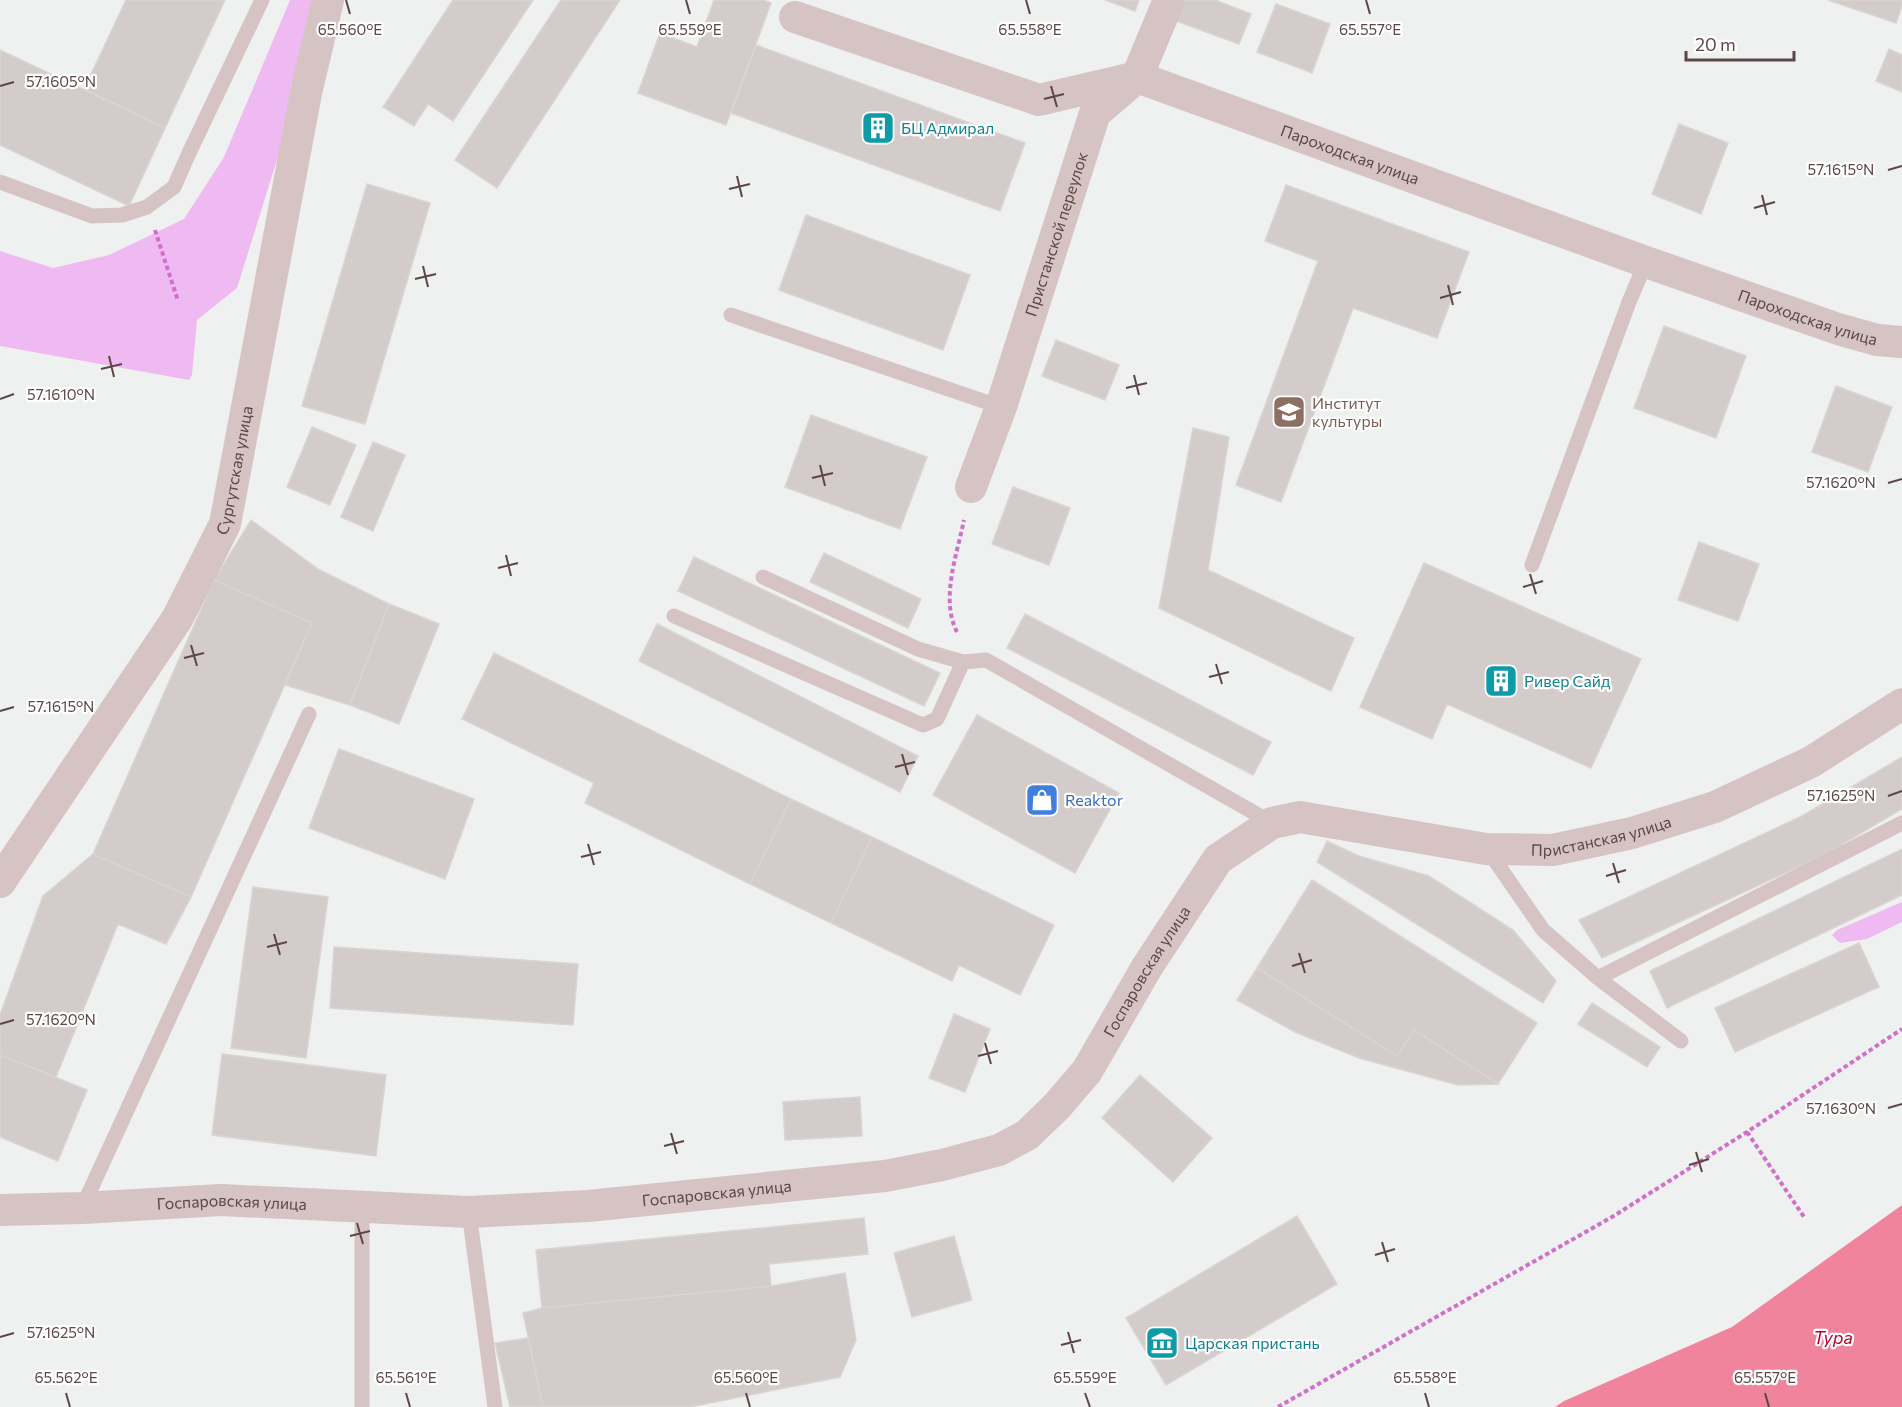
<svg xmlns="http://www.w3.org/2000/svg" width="1902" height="1407" font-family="Commissioner,sans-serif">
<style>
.green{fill:#efbaf2}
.water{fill:#f1849d}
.building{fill:#d3ccca;stroke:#dad4d2;stroke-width:1.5}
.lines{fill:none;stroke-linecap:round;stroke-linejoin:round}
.path{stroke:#d170ca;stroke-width:4;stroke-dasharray:4.5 3;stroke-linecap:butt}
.service{stroke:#d6c4c4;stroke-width:15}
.minor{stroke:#d6c4c4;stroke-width:32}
.ticks{fill:none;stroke:#5d4645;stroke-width:2}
.labels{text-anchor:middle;stroke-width:4.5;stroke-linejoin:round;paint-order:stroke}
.culture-label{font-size:16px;fill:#0d838f;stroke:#fff;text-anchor:start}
.street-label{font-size:16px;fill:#5d4645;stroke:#fff}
.education-label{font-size:16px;fill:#785e54;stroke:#fff;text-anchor:start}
.shop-label{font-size:16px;fill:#366cbe;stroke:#fff;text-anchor:start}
.water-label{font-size:18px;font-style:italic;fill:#b2042b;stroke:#fff}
.ticks-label{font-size:15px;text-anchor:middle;fill:#5d4645;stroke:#fff;stroke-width:4.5;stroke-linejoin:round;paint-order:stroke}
</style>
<rect width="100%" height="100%" fill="#eef1f0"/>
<!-- green -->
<path class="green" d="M290,0h22l-20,112 -55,176 -40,32 -5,55 -3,5 -189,-34v-95l53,17 56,-13 75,-36 40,-62z
M1902,902v20l-35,17 -27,4 -8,-8 5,-5z"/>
<!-- water -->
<path class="water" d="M1902,1205v202h-347l9,-6 168,-74z"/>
<!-- building -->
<path class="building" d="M126,0h99l-60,128 -81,-39z
M453,0h80l-80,121 -25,-17 -14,22 -31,-19z
M561,0h59l-123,188 -42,-28z
M714,0h49l8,3 -45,122 -88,-32 22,-60 37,14z
M1105,0h34l-4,11z
M1185,0h30l36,14 -12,30 -63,-23z
M1828,0h74v6l-6,17z
M1276,4l54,20 -18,49 -55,-21z
M756,45l269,98 -25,68 -269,-98z
M1889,49l13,6v37l-26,-11z
M0,50l165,78 -36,78 -129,-61z
M1679,124l49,19 -27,71 -49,-20z
M367,184l63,19 -65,221 -63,-18z
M1286,185l183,67 -32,86 -84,-30 -72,194 -45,-17 82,-224 -53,-20z
M806,215l164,60 -27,75 -164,-60z
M1664,326l82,30 -30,82 -82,-30z
M1056,340l63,25 -14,35 -63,-24z
M1836,386l56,21 -24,65 -56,-20z
M811,415l116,42 -27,72 -115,-42z
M312,427l44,18 -26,60 -43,-18z
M1193,428l36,9 -21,133 146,68 -23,53 -172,-83z
M373,442l32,13 -32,76 -32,-14z
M1013,487l57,21 -21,57 -57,-21z
M251,520l67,49 71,35 -39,101 -65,-20 27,-62 -98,-43z
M1699,542l60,22 -21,57 -60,-21z
M824,553l97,46 -13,29 -98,-46z
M694,557l246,116 -16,33 -246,-115z
M1424,563l217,96 -50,109 -144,-64 -15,35 -72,-32z
M214,580l98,43 -121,274 -98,-43z
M389,604l50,20 -40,100 -49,-19z
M1025,614l246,128 -18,33 -246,-127z
M657,624l261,132 -18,36 -261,-131z
M494,653l297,146 -41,85 -165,-81 9,-20 -132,-64z
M977,715l142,78 -44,80 -142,-78z
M339,749l135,50 -29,80 -136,-51z
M1902,757v52l-76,45 -224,104 -23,-38 223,-104z
M791,799l81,38 -41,86 -81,-39z
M872,837l182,88 -34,70 -61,-30 -7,16 -121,-58z
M1327,841l32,15 70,20 84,54 43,51 -13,22 -226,-141z
M1902,849v46l-235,113 -17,-37z
M93,854l98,43 -25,47 -48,-20 -62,153 -56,-22v-40l43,-119z
M1312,880l225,143 -39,61 -84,-54 -17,26 -140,-88z
M253,887l75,10 -22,161 -75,-10z
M1859,943l20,44 -144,65 -20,-44z
M334,947l244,17 -5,61 -243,-17z
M1257,968l140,88 17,-26 84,54 -40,1 -99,-27 -64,-26 -58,-32z
M1592,1003l68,44 -13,20 -69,-43z
M954,1014l36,15 -25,63 -36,-14z
M222,1054l164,21 -10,81 -164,-21z
M0,1055l87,35 -29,71 -58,-24z
M1140,1075l72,63 -39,44 -71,-64z
M860,1097l2,39 -77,4 -2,-38z
M1297,1216l40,68 -171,101 -40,-67z
M864,1218l4,36 -99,10 2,22 -229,22 -6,-58z
M954,1236l18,64 -60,17 -18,-64z
M845,1273l11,67 -16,37 -150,30h-147l-20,-94 19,-5 229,-22z
M528,1338l15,69h-33l-15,-64z"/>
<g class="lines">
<!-- path -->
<path class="path" d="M155,230l23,71
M957,632c-17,-33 0,-77 7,-112
M1747,1132l57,85
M1278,1407l334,-190 135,-85 155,-103"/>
<!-- service -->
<path class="service" d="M0,182l92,34 30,-1 25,-8 27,-20 15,-34 73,-153
M731,315l270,92
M1532,565l97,-263 17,-40
M763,577l155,72 45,13 23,-2 286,163
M674,616l249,109 14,-6 26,-57
M1487,849l56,81 55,48 304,-155
M1598,978l83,63
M362,1206v201
M82,1208l227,-494
M469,1212l26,195"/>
<!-- minor -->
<g class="minor">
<path id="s1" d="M795,17l244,83 98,-23 509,185 192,67 39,11 25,2"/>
<path id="s2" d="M971,487l30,-80 94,-294 42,-36 32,-77"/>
<path id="s3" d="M0,882l177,-263 48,-95 81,-431 22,-93"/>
<path id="s4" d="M0,1210l82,-2 139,-8 248,12 119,-6 297,-30 57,-11 57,-15 28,-15 30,-29 30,-35 60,-104 71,-108 54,-36 28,-6 186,32 67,1 79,-17 83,-26 96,-45 91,-58"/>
</g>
</g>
<!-- ticks -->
<path class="ticks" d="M346,0l4,14M686,0l4,14M1026,0l4,14M1366,0l4,14M0,86l14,-4M1051,86l6,21M1044,99l20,-5M1888,170l14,-4M737,176l5,21M729,189l21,-5M1762,195l5,20M1754,208l21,-6M423,266l5,21M415,279l21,-5M1448,285l5,20M1440,298l21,-6M109,356l5,21M101,369l21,-5M1134,375l5,20M1126,388l21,-5M0,399l14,-5M820,465l5,21M812,478l21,-5M1888,483l14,-4M506,555l5,21M498,568l20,-5M1530,574l6,20M1523,587l20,-6M191,645l6,21M184,658l20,-5M1216,664l6,20M1209,677l20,-5M0,711l14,-4M902,754l6,21M895,767l20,-5M1888,796l14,-5M588,844l6,21M581,857l20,-5M1613,863l6,20M1606,876l20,-6M274,934l6,21M267,947l20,-5M1299,953l6,20M1292,966l20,-6M0,1024l14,-4M985,1043l6,21M978,1056l20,-5M1888,1108l14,-4M671,1133l6,21M664,1146l20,-5M1696,1152l6,20M1689,1165l20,-6M357,1223l6,21M350,1236l20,-5M1382,1242l6,20M1375,1255l20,-6M1068,1332l6,21M0,1337l14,-4M1061,1345l20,-5M66,1393l4,14M406,1393l4,14M746,1393l4,14M1085,1393l5,14M1425,1393l4,14M1765,1393l4,14"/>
<!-- icons -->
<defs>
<symbol id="building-square" viewBox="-11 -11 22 22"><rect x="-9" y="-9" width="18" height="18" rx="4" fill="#0f9aa8" stroke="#fff"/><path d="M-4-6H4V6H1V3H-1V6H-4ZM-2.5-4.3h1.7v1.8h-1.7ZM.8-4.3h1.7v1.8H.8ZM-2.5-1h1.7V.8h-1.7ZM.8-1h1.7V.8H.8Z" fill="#fff"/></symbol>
<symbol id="university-square" viewBox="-11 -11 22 22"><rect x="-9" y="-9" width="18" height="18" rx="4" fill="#8d6e63" stroke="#fff"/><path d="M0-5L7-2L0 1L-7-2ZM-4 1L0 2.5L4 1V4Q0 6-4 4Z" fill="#fff"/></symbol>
<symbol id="shop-square" viewBox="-11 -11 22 22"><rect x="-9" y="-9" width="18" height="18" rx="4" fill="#3f7fe0" stroke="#fff"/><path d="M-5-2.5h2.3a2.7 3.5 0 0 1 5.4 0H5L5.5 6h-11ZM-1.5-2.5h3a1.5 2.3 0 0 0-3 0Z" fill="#fff"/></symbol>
<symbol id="museum-square" viewBox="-11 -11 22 22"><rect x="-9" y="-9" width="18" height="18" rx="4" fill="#0f9aa8" stroke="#fff"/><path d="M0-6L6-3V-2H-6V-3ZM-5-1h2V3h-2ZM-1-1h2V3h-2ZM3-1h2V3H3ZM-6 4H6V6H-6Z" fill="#fff"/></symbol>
</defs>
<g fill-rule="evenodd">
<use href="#building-square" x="859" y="109" width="38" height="38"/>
<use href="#university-square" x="1270" y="393" width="38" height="38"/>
<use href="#building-square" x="1482" y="662" width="38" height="38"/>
<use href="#shop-square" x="1023" y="781" width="38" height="38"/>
<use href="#museum-square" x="1143" y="1324" width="38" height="38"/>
</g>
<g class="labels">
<!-- culture labels -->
<g class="culture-label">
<text x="901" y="134">БЦ Адмирал</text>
<text x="1524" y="687">Ривер Сайд</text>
<text x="1185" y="1349">Царская пристань</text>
</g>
<!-- street labels -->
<g class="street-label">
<text dy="6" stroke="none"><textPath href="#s1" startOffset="585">Пароходская улица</textPath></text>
<text dy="6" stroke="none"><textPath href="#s2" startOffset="267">Пристанской переулок</textPath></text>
<text dy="6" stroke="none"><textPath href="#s1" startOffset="1071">Пароходская улица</textPath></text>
<text dy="6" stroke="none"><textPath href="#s3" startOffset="478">Сургутская улица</textPath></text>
<text dy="6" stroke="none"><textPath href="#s4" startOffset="1772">Пристанская улица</textPath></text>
<text dy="6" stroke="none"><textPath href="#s4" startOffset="1240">Госпаровская улица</textPath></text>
<text dy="6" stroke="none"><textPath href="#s4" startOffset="718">Госпаровская улица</textPath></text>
<text dy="6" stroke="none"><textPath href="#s4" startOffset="232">Госпаровская улица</textPath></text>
</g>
<!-- education labels -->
<g class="education-label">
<text x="1312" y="409">Институт<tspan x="1312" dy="18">культуры</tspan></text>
</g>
<!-- shop labels -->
<g class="shop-label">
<text x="1065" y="806">Reaktor</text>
</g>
<!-- water labels -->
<g class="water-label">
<text x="1833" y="1344">Тура</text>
</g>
</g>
<g class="ticks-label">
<text x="350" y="35">65.560°E</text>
<text x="690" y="35">65.559°E</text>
<text x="1030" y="35">65.558°E</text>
<text x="1370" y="35">65.557°E</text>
<text x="61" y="87">57.1605°N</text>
<text x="1841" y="175">57.1615°N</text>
<text x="61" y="400">57.1610°N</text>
<text x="1841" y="488">57.1620°N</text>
<text x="61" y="712">57.1615°N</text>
<text x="1841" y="801">57.1625°N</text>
<text x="61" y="1025">57.1620°N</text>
<text x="1841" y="1114">57.1630°N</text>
<text x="61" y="1338">57.1625°N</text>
<text x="66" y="1383">65.562°E</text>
<text x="406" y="1383">65.561°E</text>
<text x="746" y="1383">65.560°E</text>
<text x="1085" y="1383">65.559°E</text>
<text x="1425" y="1383">65.558°E</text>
<text x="1765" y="1383">65.557°E</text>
</g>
<!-- scale -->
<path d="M1686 51v9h108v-9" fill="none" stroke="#5d4645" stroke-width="3"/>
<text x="1695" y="51" font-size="18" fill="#5d4645" stroke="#ffffff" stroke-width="4.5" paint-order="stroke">20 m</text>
</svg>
